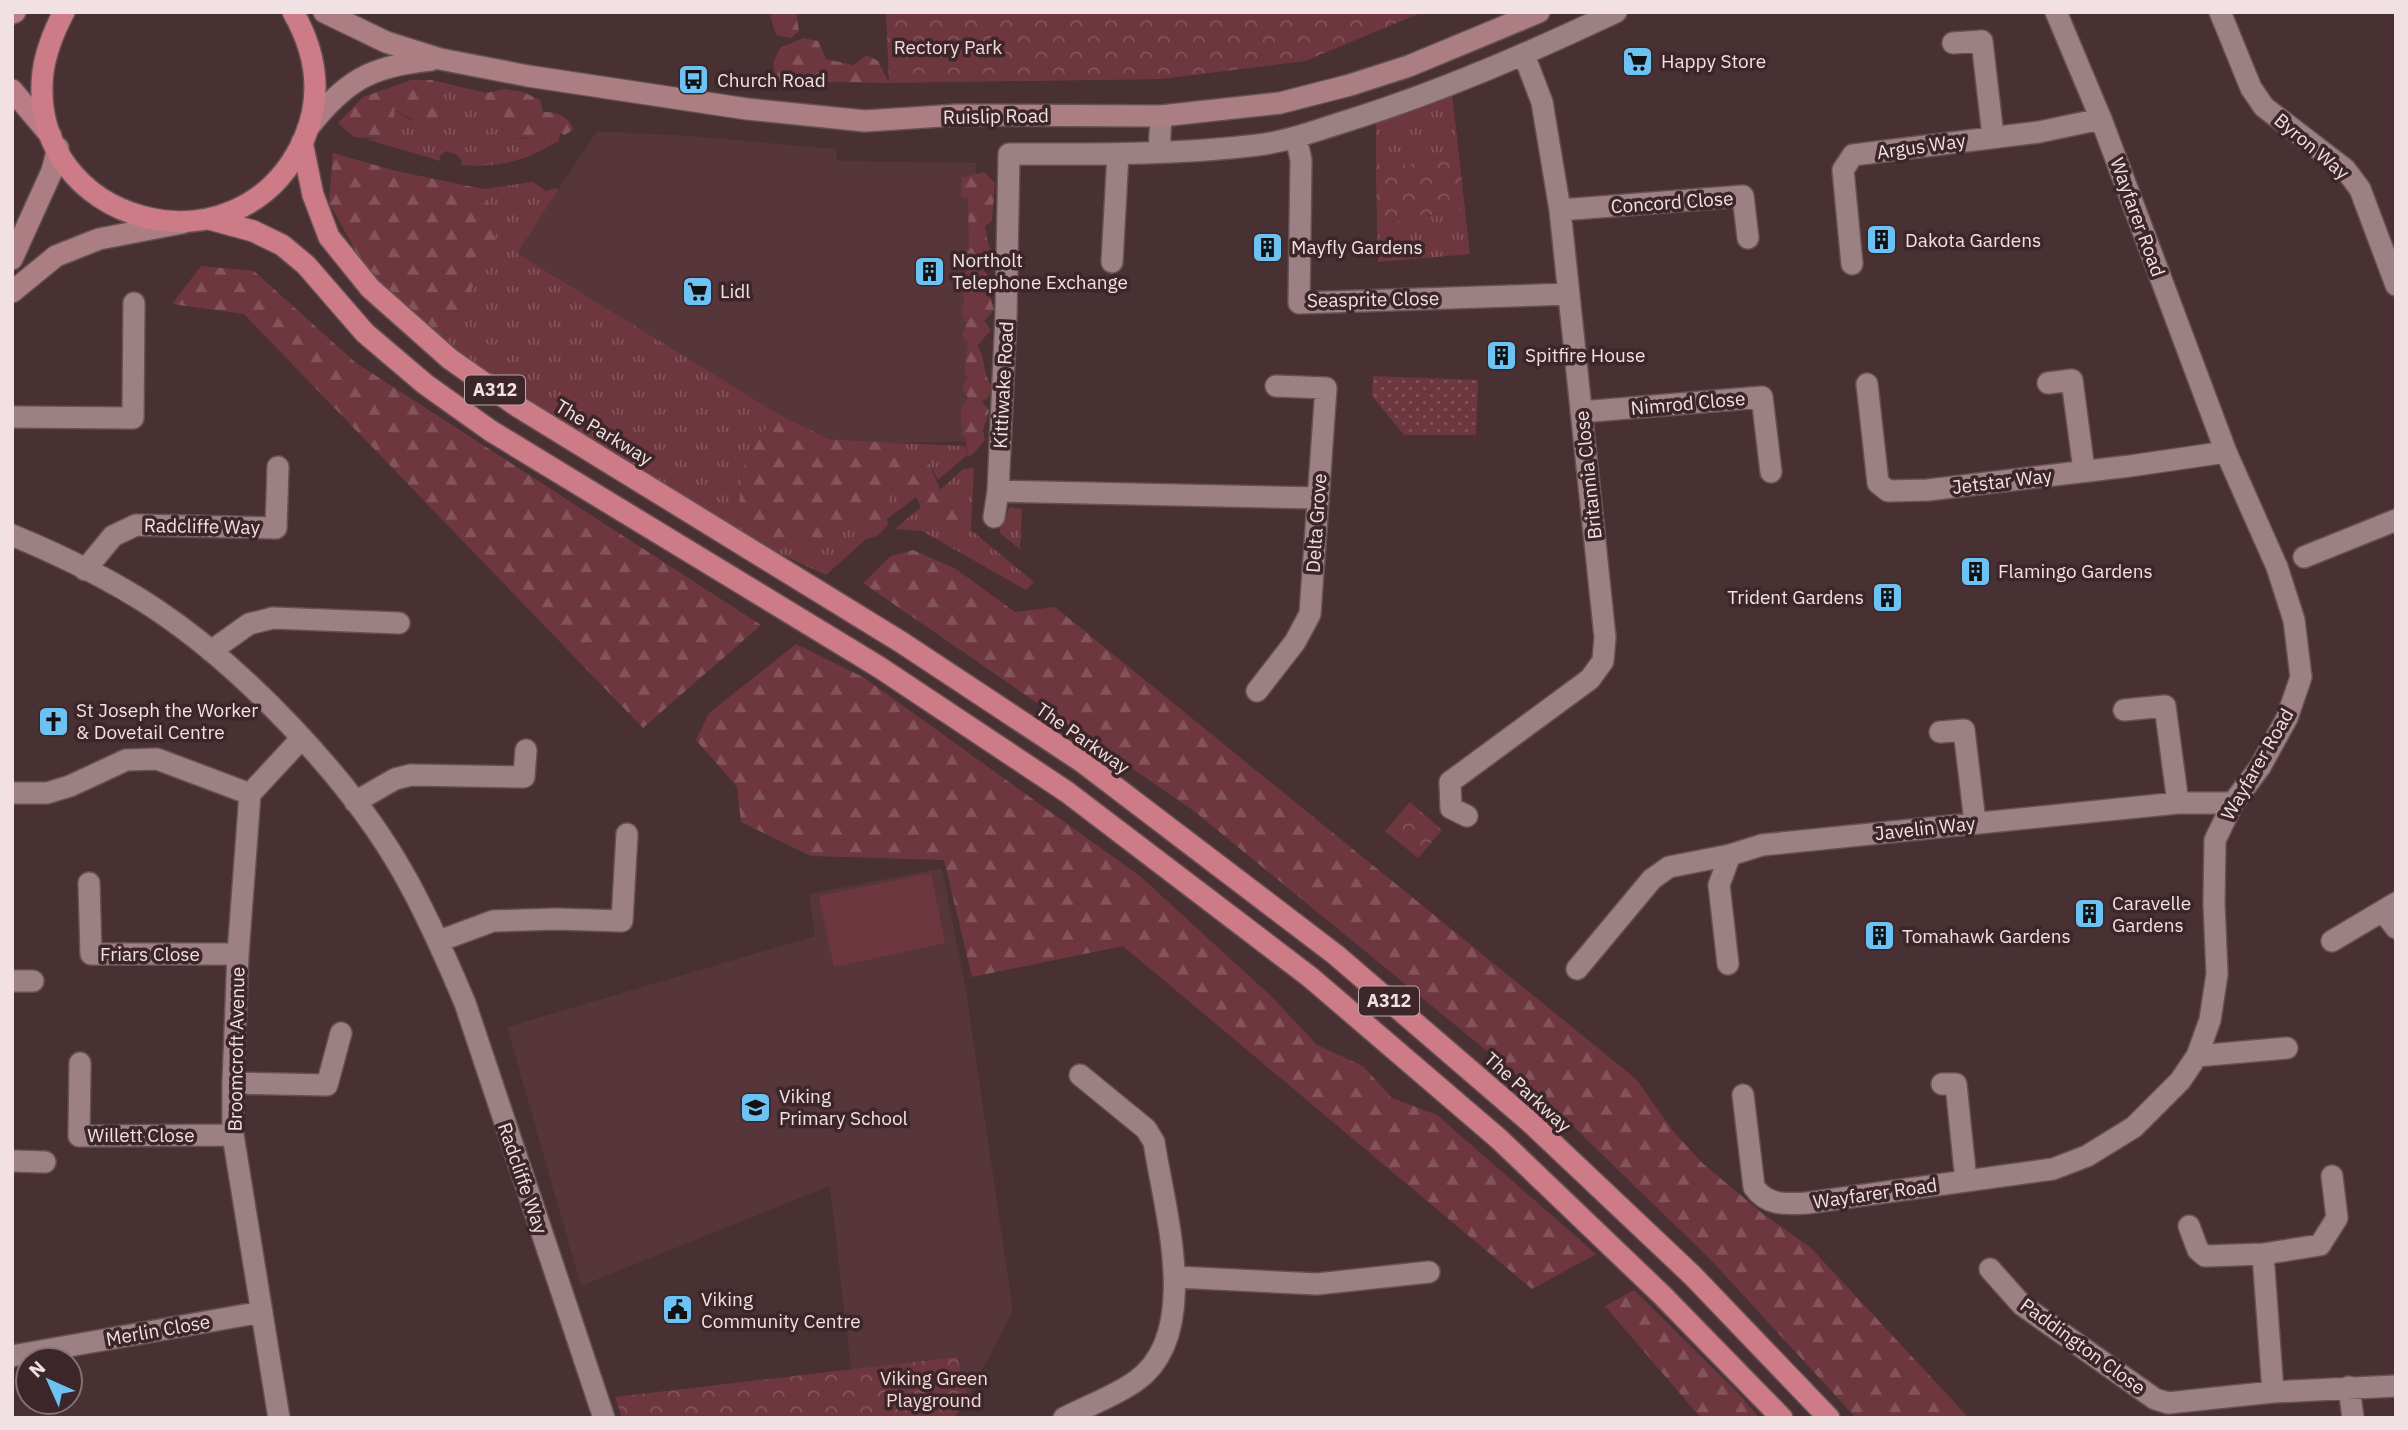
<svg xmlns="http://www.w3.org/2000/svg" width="2408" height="1430" font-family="'IBM Plex Sans',sans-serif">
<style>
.built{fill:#56363a}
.grass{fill:url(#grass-tufts)}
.forest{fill:url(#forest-firs)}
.park{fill:url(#park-crowns)}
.garden{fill:url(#garden-dots)}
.pitch{fill:#6e3740}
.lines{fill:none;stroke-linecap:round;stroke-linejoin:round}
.street-casing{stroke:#655052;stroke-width:24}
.secondary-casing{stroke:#655052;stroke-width:24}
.primary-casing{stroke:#655052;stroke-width:24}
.highway-casing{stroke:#655052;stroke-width:24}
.street{stroke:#9d8083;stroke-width:21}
.secondary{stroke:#ab7e84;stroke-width:21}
.primary{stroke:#ba7d85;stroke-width:21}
.highway{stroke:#cd7b86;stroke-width:21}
.labels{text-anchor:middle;stroke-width:7;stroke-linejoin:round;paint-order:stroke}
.shield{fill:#3d2629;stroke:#bba9aa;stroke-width:2}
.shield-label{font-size:18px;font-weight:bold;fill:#f1e1e2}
.park-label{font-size:19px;fill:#f4d9dc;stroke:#3d2629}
.poi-label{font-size:19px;fill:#f1e1e2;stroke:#3d2629;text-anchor:start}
.street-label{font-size:19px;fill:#f1e1e2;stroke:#3d2629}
</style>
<defs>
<pattern id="grass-tufts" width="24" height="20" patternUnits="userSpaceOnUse" patternTransform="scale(1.75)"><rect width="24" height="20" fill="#6e3740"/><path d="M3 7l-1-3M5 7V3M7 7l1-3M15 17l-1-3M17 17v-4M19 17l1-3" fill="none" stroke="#83545b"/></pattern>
<pattern id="forest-firs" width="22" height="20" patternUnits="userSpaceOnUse" patternTransform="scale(1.75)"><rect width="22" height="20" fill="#6e3740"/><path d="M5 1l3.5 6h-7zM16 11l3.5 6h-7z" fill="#83545b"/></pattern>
<pattern id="park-crowns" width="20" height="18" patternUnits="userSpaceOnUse" patternTransform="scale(1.75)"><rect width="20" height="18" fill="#6e3740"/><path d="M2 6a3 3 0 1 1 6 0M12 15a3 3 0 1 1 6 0" fill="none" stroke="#83545b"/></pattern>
<pattern id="garden-dots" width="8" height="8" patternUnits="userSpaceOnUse" patternTransform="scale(1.75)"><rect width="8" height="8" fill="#6e3740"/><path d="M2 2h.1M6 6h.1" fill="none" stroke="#83545b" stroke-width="1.8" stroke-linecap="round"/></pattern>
</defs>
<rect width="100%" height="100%" fill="#483033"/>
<!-- built -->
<path class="built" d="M597,131l93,5 146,13 1,12 139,2 3,278 -85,2 -65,-4 -51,-25 -262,-162z
M942,868l23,116 48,327 -45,86 -11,-40 -106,13 -21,-184 -249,100 -74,-259 308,-91 -6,-42z"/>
<!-- grass -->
<path class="grass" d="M432,80l54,13 -4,14 11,14 20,18h30l8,6c-27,17 -58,23 -90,20l1,-4 -5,-6 -11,-4 -6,5v5l-74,-22h18l10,-30 18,12 34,-21z
M1452,94l7,61 -83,15v-52z
M533,182l13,9 10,-3 2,2 -41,63 261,161 -28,34 -8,24 -5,56 -216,-128 -82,-60 58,-93 -14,-58z
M1465,209l5,45 -92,8 -1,-37z
M894,443l71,3 2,9 -29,25 -11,-22z
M974,468l-3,62 63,52 -8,8 -104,-59 -27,-2 26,-22 8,17 13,-30 -2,-4 23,-21z
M894,485l22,12 -29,22 -2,-12z
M1010,507l12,2 -2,40 -20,-16v-12l3,-1z
M848,518l18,21 -40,36 -50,-23 13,-14 23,2z"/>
<!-- forest -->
<path class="forest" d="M775,12h21l3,19 -8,7 -15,-3 -6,-19z
M803,38l15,3 8,18 27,6 14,-10 11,6 11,22 -113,-2 -3,-18 7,-15z
M411,80h21l14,20 3,16 -21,13 -34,-20 1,17 -11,13 -30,-2 -16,-14 25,-26z
M505,89l18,3 17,8 3,12c15,0 23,3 31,17l-9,6 -5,-2 -1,8 -8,4 -8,-5 -2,7 -5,1 -11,-10 -12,1 -20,-18 -11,-14 4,-14z
M333,153l63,18 87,18 15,58 -59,93 -72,-69 -38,-68z
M984,172l11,11 -3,38 -7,5 3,18 5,8 -10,17 11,19 -4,8 4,14 -10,11 7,9 -14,16c10,14 4,24 15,41l-4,11 -6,3 7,10 -6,19 2,10 -14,16 -4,-1 -1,-16 -5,-5 3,-6c-5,-10 -5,-21 4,-30l-6,-11 6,-9 -4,-4 4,-31 -6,-7 4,-11 -5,-14 3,-11 -2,-24 6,-7 -6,-10 7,-12 -1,-49 -7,-1 1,-19z
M201,266l53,5 102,92 405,262 -118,103 -399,-414 -72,-10z
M778,414l51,25 65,4 33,15 15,36 16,5 4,20 -18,8 -15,-3 -13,-27 -22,-12 -9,22 3,18 -11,11 -11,3 -18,-21 -12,7 -2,11 -22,4 -23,-2 -13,14 -39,-24 5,-56 8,-24z
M913,550l43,19 59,43 40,-5 581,472 38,53 27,30 61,51 49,35 158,170h-113l-145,-158 -168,-163 -349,-286 -331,-228 28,-27z
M796,644l67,33 278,200 131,120 45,48 46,21 29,32 45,17 159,139 -64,35 -409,-343 -151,31 -28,-117 -133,-4 -70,-34 -4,-35 -41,-47 13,-27z
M1634,1290l104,103 22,25h-59l-96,-112z"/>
<!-- park -->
<path class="park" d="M886,12h537l-118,49 -144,18 -272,4z
M1459,155l6,54 -88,16 -1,-55z
M1410,802l32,28 -24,28 -33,-27z
M957,1357l11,40 -14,21h-332l-7,-21z"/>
<!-- garden -->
<path class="garden" d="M1373,376l105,4 -2,55h-72l-32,-39z"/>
<!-- pitch -->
<path class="pitch" d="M931,873l14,70 -111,24 -15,-71z"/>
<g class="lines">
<defs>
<path id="street" d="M2220,12l31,76 13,19 81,62 15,20 36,96
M1953,43l29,-2 11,95
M1296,137l5,23 -2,143 270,-9
M1159,152l2,-36
M1560,210l183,-14 5,42
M1112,262l6,-108
M1852,264l-9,-94 10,-15 186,-23 62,-13
M2048,383l24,-3 12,90
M1867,384l11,99 10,8 40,-1 202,-24 96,-14
M1581,412l181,-15 9,75
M12,417l121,1 1,-115
M998,491l320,7
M994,517l4,-26 8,-175 3,-162c83,0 167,1 249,-9 32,-4 62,-16 92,-25 92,-29 179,-67 266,-108
M12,535c48,20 98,44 142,73 89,59 194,169 247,261 25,43 45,89 64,134l139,415
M2304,557l92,-37
M85,570l28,-34 23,-11 140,3 2,-61
M211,651l38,-27 24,-6 126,5
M1257,691l38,-49 15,-28 16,-226 -50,-2
M2124,710l41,-4 13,97
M1940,732l24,-2 11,92
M12,793h35l23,-7 56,-26 31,-1 93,35
M355,802l40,-23 16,-4 113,2 2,-27
M1467,816l-16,-8 -1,-26 140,-103 13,-18 2,-24 -45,-427 -18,-108 -18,-47
M89,883l2,71h147
M2383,911l13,17
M439,941l54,-20 63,-2 66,2 5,-87
M2332,941l64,-38
M1728,964l-9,-79 11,-30 32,-10 416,-42h55
M1577,969l75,-90 17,-12 61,-12
M12,981h21
M2197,1056l90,-8
M80,1063l-1,73 154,-1
M233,1083l94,2 14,-52
M1942,1084h14l10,97
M1743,1095l11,92c13,19 32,17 53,16l246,-34 34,-13 47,-29 46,-46 17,-25 13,-36 7,-46 -3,-70 1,-64 18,-37 27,-36 27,-49 14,-41 -7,-57 -17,-53 -51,-115 -125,-333 -45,-107
M12,1161l33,1
M2189,1226l9,24 7,6 58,-2 57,-9 17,-27 -5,-42
M2263,1254l10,138
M1990,1269l32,36 133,94 13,4 105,-11 123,-6
M1176,1277l141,7 112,-12
M12,1356l250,-44
M2349,1387l4,31
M279,1418l-46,-283v-52l5,-129 12,-160 51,-55
M1064,1418c23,-12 51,-22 72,-37 67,-47 28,-172 18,-239l-8,-13 -66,-54"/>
<path id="secondary" d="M324,12l62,30 54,17 88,17 219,33 118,12 92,-6 204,1 119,-13 70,-18 59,-19 130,-54
M308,128c38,-48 63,-62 123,-68
M12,259l40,-88 6,-23
M12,292l44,-36 43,-17 83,-16"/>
<path id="primary" d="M12,13l3,-1
M12,90l39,46"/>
<path id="highway" d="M64,12c-10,19 -18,38 -21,60 -18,151 196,212 261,67 19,-44 12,-87 -11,-127
M302,142l11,53 16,42 41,51 80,71 67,47 384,236 180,119 255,194 194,167 163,154 136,142
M209,219l44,12 29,14 24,20 59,68 60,51 66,47 388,236 188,125 243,185 189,162 163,156 120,123"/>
</defs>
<!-- street casing -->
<use href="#street" class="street-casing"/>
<!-- secondary casing -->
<use href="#secondary" class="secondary-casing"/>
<!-- primary casing -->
<use href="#primary" class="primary-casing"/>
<!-- highway casing -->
<use href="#highway" class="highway-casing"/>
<!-- street -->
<use href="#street" class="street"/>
<!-- secondary -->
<use href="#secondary" class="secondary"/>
<!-- primary -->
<use href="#primary" class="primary"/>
<!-- highway -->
<use href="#highway" class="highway"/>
</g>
<!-- icons -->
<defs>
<symbol id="supermarket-square" viewBox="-11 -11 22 22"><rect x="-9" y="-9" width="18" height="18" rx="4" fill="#6cc2f3" stroke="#3d2629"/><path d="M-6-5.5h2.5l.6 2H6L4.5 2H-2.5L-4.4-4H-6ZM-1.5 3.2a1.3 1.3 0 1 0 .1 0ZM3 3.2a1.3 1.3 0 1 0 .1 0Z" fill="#111"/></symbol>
<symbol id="bus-square" viewBox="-11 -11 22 22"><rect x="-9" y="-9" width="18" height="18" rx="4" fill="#6cc2f3" stroke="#3d2629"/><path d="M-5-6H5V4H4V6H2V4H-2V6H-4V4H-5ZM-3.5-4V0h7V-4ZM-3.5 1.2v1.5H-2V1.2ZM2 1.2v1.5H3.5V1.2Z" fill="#111"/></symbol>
<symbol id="building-square" viewBox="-11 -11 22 22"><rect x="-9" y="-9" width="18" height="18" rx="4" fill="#6cc2f3" stroke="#3d2629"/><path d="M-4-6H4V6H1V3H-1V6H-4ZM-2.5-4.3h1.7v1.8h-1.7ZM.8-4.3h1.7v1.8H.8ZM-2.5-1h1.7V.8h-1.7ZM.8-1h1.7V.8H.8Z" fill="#111"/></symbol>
<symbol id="church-square" viewBox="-11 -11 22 22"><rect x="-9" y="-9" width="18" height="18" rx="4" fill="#6cc2f3" stroke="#3d2629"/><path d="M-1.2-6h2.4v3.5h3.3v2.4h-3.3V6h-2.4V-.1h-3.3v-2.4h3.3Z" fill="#111"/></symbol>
<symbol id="school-square" viewBox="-11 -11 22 22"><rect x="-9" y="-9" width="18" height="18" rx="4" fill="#6cc2f3" stroke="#3d2629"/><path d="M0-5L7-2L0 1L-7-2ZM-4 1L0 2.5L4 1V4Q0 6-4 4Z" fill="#111"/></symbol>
<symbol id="civic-square" viewBox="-11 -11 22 22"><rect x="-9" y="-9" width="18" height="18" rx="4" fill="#6cc2f3" stroke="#3d2629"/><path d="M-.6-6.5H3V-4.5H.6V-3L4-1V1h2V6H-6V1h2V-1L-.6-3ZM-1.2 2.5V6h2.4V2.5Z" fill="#111"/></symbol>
</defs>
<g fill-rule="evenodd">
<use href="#supermarket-square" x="1620" y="44" width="35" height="35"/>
<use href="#bus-square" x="676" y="62" width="35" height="35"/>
<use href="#building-square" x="1864" y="222" width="35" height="35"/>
<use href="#building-square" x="1250" y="230" width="35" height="35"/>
<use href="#building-square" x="912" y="254" width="35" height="35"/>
<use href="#supermarket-square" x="680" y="274" width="35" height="35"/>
<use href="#building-square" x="1484" y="338" width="35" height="35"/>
<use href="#building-square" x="1958" y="554" width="35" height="35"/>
<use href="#building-square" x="1870" y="580" width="35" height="35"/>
<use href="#church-square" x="36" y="704" width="35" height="35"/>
<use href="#building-square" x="2072" y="896" width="35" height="35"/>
<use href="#building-square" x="1862" y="918" width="35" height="35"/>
<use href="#school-square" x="738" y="1090" width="35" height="35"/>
<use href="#civic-square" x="660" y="1292" width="35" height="35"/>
</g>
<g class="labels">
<!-- shield labels -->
<g class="shield">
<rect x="465" y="375.5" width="60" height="29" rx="5"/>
<rect x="1359" y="986.5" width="60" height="29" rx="5"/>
</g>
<g class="shield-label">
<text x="495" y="396">A312</text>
<text x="1389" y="1007">A312</text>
</g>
<!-- park labels -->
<g class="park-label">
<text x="948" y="54">Rectory Park</text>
<text x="934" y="1385">Viking Green<tspan x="934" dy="22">Playground</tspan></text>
</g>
<!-- poi labels -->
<g class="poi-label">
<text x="1661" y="68">Happy Store</text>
<text x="717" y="87">Church Road</text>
<text x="1905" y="247">Dakota Gardens</text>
<text x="1291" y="254">Mayfly Gardens</text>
<text x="952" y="267">Northolt<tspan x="952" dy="22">Telephone Exchange</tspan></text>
<text x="720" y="298">Lidl</text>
<text x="1525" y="362">Spitfire House</text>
<text x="1998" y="578">Flamingo Gardens</text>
<text x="1864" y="604" text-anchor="end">Trident Gardens</text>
<text x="76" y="717">St Joseph the Worker<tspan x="76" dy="22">&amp; Dovetail Centre</tspan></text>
<text x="2112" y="910">Caravelle<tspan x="2112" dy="22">Gardens</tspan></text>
<text x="1902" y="943">Tomahawk Gardens</text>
<text x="779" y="1103">Viking<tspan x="779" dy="22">Primary School</tspan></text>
<text x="701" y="1306">Viking<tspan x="701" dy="22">Community Centre</tspan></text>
</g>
<!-- street labels -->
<g class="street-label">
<text transform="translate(996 116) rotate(-1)" y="7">Ruislip Road</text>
<text transform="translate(1921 146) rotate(-8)" y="7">Argus Way</text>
<text transform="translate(2312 146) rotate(40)" y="7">Byron Way</text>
<text transform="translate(1672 202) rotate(-4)" y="7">Concord Close</text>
<text transform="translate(2138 217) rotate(70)" y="7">Wayfarer Road</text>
<text transform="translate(1373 299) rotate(-1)" y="7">Seasprite Close</text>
<text transform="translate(1003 385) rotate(-87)" y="7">Kittiwake Road</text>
<text transform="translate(1688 403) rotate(-5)" y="7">Nimrod Close</text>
<text transform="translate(604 432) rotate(31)" y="7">The Parkway</text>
<text transform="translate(1588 475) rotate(-96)" y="7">Britannia Close</text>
<text transform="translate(2002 481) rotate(-7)" y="7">Jetstar Way</text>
<text transform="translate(1316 523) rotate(-86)" y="7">Delta Grove</text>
<text transform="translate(202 526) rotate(1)" y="7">Radcliffe Way</text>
<text transform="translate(1083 738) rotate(35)" y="7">The Parkway</text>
<text transform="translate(2257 764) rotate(-60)" y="7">Wayfarer Road</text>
<text transform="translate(1925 828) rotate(-6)" y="7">Javelin Way</text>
<text x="150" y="961">Friars Close</text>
<text transform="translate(236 1049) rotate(-89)" y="7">Broomcroft Avenue</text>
<text transform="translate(1528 1092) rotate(42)" y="7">The Parkway</text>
<text x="141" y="1142">Willett Close</text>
<text transform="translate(523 1178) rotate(71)" y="7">Radcliffe Way</text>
<text transform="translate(1875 1193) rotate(-8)" y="7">Wayfarer Road</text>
<text transform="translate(158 1330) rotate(-10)" y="7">Merlin Close</text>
<text transform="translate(2083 1346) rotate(36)" y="7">Paddington Close</text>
</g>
</g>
<!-- border -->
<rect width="2408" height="1430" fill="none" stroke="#f1e1e2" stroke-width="28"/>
<!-- north arrow -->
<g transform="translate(49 1381) rotate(315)"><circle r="33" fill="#3d2629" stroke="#857173" stroke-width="2"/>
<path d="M0-5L12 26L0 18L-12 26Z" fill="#6cc2f3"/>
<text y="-10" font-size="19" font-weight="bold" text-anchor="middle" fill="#f1e1e2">N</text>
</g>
</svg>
